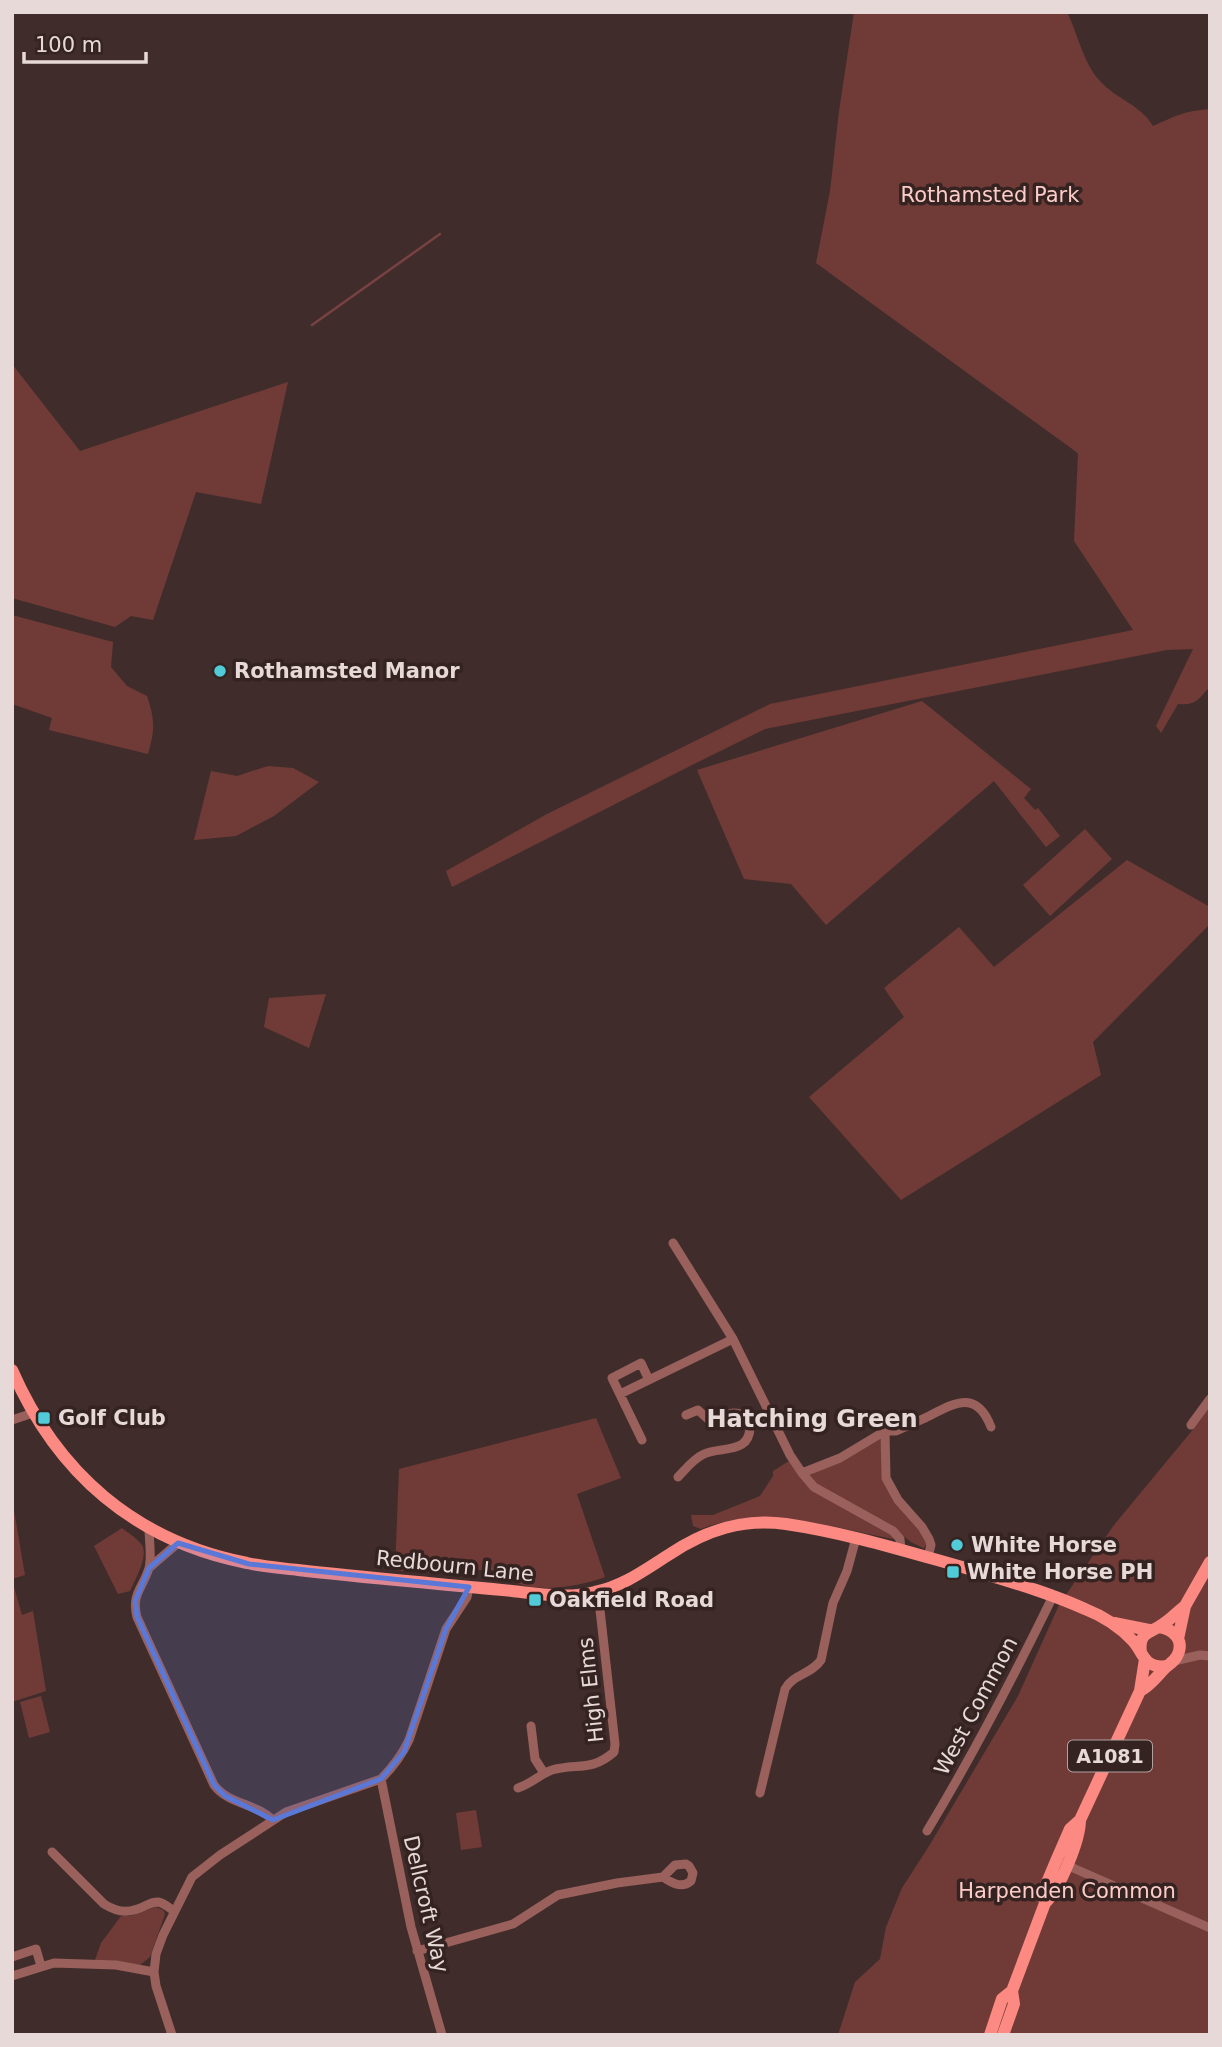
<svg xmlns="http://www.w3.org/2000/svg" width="1222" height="2047" font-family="'DejaVu Sans',sans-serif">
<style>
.green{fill:#703b37}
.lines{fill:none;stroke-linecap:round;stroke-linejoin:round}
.stream{stroke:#784143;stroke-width:2.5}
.minor{stroke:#99605c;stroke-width:9}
.major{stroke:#fd8a82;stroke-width:12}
.marked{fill:#5978d8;fill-opacity:0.2;stroke:#5978d8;stroke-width:5;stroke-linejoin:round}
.poi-dot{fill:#52cbd8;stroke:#352321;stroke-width:2.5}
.labels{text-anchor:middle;stroke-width:7;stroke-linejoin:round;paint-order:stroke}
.shield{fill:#352321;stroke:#b1a2a0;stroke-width:2}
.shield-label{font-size:19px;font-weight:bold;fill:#e6d9d7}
.park-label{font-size:21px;fill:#fccdc8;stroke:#352321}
.poi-label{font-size:21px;font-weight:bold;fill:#e6d9d7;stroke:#352321;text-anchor:start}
.street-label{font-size:21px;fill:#e6d9d7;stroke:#352321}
.quarter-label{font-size:24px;font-weight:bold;fill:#e6d9d7;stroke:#352321}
</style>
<rect width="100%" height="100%" fill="#402d2b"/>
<!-- green -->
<path class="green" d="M854,12h213c11,22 16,51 33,69 16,18 41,24 53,45 22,-10 32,-15 57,-17v578c-12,12 -14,19 -32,17l-17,29 -5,-7 37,-77 -26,1 -402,79 -71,35 -242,123 -6,-16 101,-57 223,-110 363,-74 -59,-89 4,-87 -3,-3 -259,-188 14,-72 9,-80z
M12,364l68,87 208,-69 -27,122 -65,-12 -43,128 -22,-4 -16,11 -103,-29z
M12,615l101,27 -2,25 16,19 20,10c8,24 8,34 1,58l-99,-24 3,-12 -40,-14z
M922,701l109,88 -7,9 11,12 3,-2 22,28 -14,11 -52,-66 -168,144 -35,-41 -47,-5 -47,-109z
M268,766l25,2 26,14 -45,34 -38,20 -42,4 17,-69 26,5z
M1085,829l27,30 -62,57 -27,-31z
M1127,860l83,47v17l-117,118 8,33 -200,125 -92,-103 95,-80 -20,-29 75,-61 35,40z
M326,994l-17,54 -45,-21 5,-29z
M1210,1405v630h-372l17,-53 25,-23 6,-32 16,-39 27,-42 89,-150 41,-91 55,-80 86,-104z
M596,1418l25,60 -44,16 28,83c-24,9 -65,16 -88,6 -9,-4 -16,-10 -25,-13l-97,1 4,-102z
M878,1438l3,1 1,39 45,63 1,4 -5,3 -12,-6 -19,-15 -79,-45 -5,-6z
M789,1461l13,19 9,8 83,48 -1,3c-63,-12 -130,-35 -192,-10l-8,-3 -2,-11h22l47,-19 13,-20v-5z
M12,1499l13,76 -13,4z
M122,1528c6,5 18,12 21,19 4,13 -8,32 -13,44l-12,3 -24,-48z
M12,1580l10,35 11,-4 13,80 -34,11z
M41,1696l9,36 -21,6 -9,-36z
M476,1810l6,37 -21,3 -5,-37z
M156,1907l7,3 2,4 -15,43 -10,8 -45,-5 6,-17 20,-27h9z"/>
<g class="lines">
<!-- stream -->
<path class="stream" d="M312,325l128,-91"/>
<!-- minor -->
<path class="minor" d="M673,1243l60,96 57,116 12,18 12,14 79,44 7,8 1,11
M620,1394l113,-55
M729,1414c10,-3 17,2 21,11l20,-11
M686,1415l12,-5 12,11 12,-4
M12,1420l21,-7
M1191,1425l19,-26
M885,1431l1,47 12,22 24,27 7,12 2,6 -3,12
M642,1440l-30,-62 29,-15 8,17
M802,1473l38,-15 45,-27h11c10,-5 21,-9 31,-14 26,-13 49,-29 64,10
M678,1477c8,-8 15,-18 26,-23 17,-8 47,1 46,-29
M149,1528c0,12 3,29 0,40 -6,20 -18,26 -12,49l77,168c15,20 42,18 59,35
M149,1568l29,-25
M1174,1661l26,-6 10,1
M531,1726l4,33 9,14
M381,1779l30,148 31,108
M518,1788c15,-5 22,-14 34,-18 26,-7 39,2 62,-18l1,-8 -17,-152
M760,1793l25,-104c8,-15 27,-15 36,-29l12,-57 14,-32 9,-33
M927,1831c46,-76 87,-155 126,-235
M52,1852l52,52c16,10 27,9 43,1 4,-2 7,-3 11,-3 6,1 11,6 16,9
M1064,1864l146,64
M417,1951l96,-27 45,-29 59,-12 46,-6 12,-12 11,-1 3,2 4,7 -2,8c-10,8 -19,2 -28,-4
M12,1957l24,-8 5,17
M12,1976l42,-13 62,2 38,7
M172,2035l-16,-49 -2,-14 2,-18 7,-19 29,-58 28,-22 66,-43 95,-33c12,-12 21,-24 28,-39l37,-111 21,-32 2,-10"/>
<!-- major -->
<path class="major" d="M12,1370c45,103 123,171 235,193 17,4 34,5 51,7 43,5 87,9 130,13 28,3 56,5 84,8 27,3 56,8 83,1 29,-6 51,-23 75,-38 36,-24 73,-36 116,-30 62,9 122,28 183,45 39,12 78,23 116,40 18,7 35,18 48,32 6,6 9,16 15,21 6,5 12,5 19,4
M1114,1623l35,7
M1178,1639l7,-33 25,-44
M1141,1653c-3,-22 9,-19 22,-29 8,-5 14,-12 22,-18
M1140,1691c11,-6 16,-14 25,-23 4,-4 9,-6 12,-12 8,-15 -3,-27 -18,-29
M1045,1903l-2,-11 13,-31 14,-32 10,-9
M990,2035l12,-36 10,-8 33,-88c15,-14 35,-63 35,-83l60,-129 5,-32
M1003,2035l11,-31 -2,-13"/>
</g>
<!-- marked area -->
<path class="marked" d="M178,1543l71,21 220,23 -23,42 -42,123 -23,27 -108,41 -48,-24 -11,-11 -77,-168 -2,-16 14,-33z"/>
<!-- markers -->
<g class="poi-dot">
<circle cx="220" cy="671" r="7"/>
<rect x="37" y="1411" width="14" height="14" rx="3.5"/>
<circle cx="957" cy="1545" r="7"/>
<rect x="946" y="1565" width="14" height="14" rx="3.5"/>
<rect x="528" y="1593" width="14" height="14" rx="3.5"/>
</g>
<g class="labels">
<!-- shield labels -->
<rect class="shield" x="1068" y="1740.5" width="84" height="31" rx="5"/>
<g class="shield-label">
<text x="1110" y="1763">A1081</text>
</g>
<!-- park labels -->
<g class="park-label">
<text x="990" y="202">Rothamsted Park</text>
<text x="1067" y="1898">Harpenden Common</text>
</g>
<!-- poi labels -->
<g class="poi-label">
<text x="234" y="678">Rothamsted Manor</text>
<text x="58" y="1425">Golf Club</text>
<text x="971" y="1552">White Horse</text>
<text x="967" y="1579">White Horse PH</text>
<text x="549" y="1607">Oakfield Road</text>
</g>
<!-- street labels -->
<g class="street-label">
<text transform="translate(455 1566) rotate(6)" y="7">Redbourn Lane</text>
<text transform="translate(591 1690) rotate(-96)" y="7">High Elms</text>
<text transform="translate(976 1706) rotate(-62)" y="7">West Common</text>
<text transform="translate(426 1904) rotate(77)" y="7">Dellcroft Way</text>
</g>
<!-- quarter labels -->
<g class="quarter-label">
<text x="812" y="1427">Hatching Green</text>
</g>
</g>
<!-- border -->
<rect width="1222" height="2047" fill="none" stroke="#e6d9d7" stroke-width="28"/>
<!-- scale -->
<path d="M24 52v10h122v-10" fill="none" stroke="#e6d9d7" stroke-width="3.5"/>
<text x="35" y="52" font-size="21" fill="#e6d9d7" stroke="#352321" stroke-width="5" paint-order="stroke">100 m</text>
</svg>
